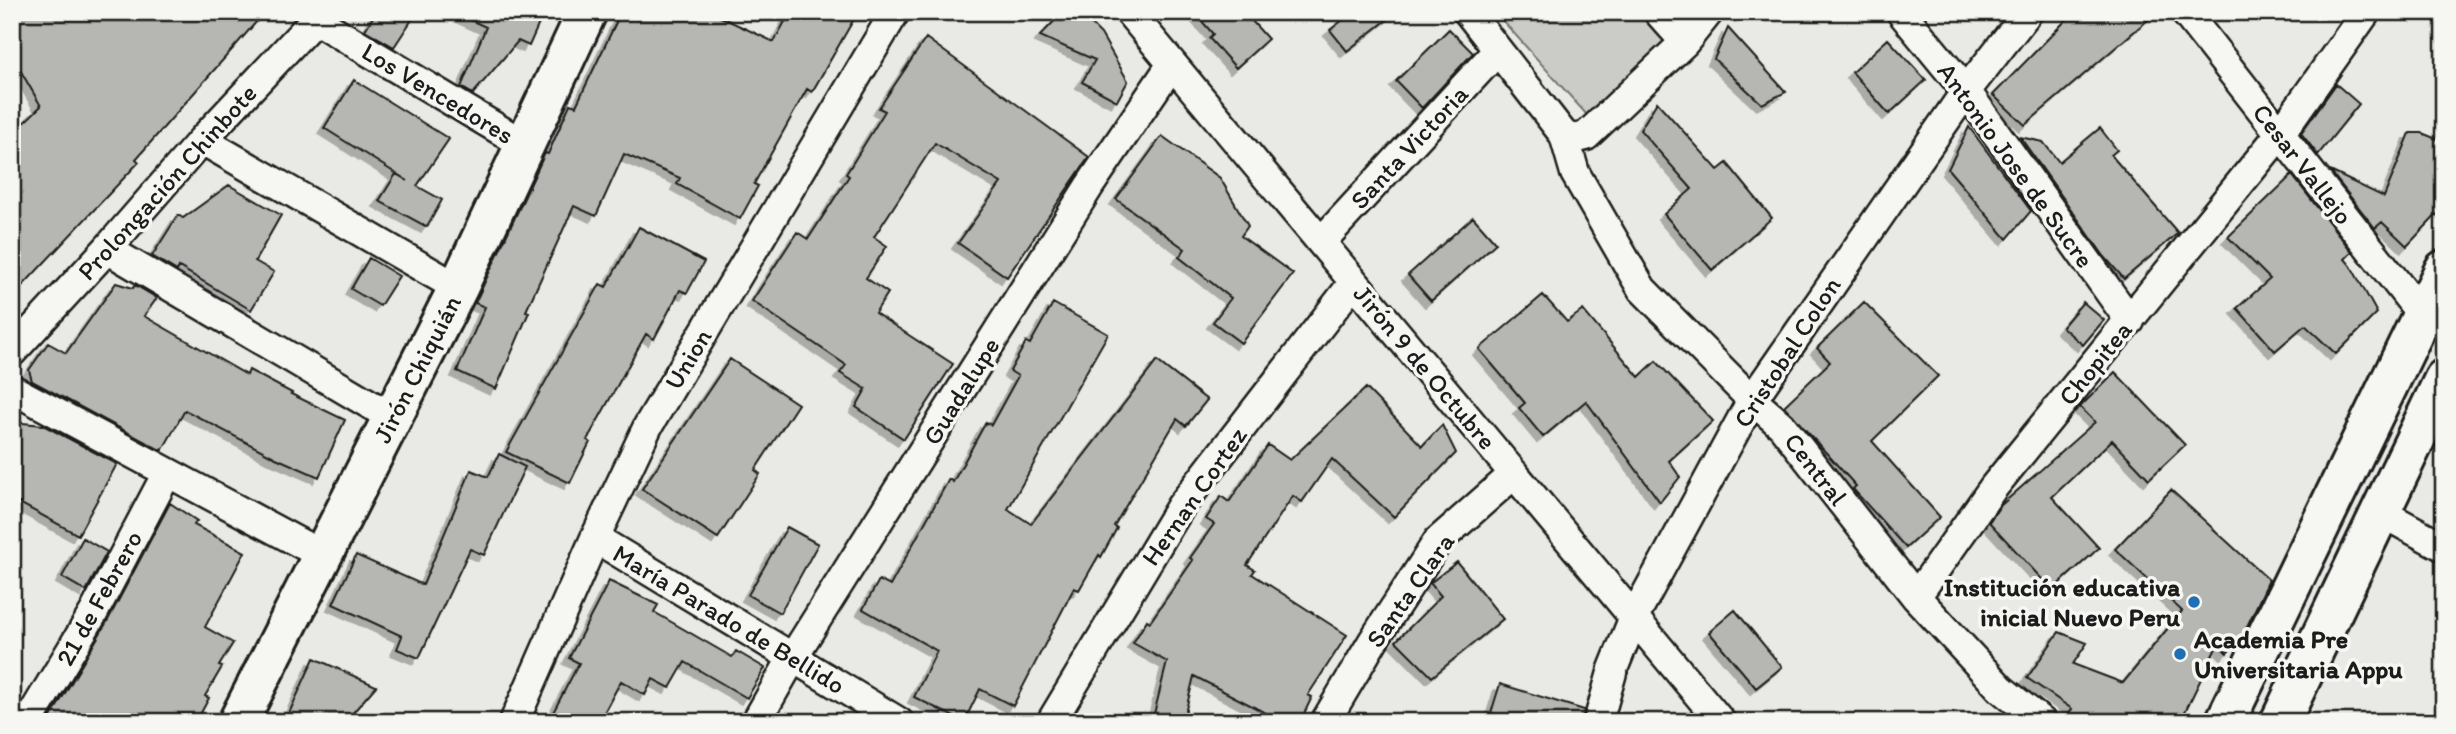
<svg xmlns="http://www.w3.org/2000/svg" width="2456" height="734" font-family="Itim,sans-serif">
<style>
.green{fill:#cbcbc7;stroke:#747472;stroke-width:2}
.building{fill:#b6b6b3;stroke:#1c1c1c;stroke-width:2;filter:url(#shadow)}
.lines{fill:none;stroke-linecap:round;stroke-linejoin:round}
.street-casing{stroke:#1c1c1c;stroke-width:33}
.secondary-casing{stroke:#1c1c1c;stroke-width:44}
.primary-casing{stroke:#1c1c1c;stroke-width:44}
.street{stroke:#f6f6f2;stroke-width:28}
.secondary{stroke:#f6f6f2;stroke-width:38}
.primary{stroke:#f6f6f2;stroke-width:38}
.poi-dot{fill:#1f6fb2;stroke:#f6f6f2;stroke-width:2.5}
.labels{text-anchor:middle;stroke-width:7;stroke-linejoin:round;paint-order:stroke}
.street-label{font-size:26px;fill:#1c1c1c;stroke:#f6f6f2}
.poi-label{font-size:26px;font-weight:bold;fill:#1c1c1c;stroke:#f6f6f2;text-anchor:end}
</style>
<defs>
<filter id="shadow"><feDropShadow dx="-6" dy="6" stdDeviation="0" flood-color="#0004"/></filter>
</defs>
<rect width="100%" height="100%" fill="#e9e9e5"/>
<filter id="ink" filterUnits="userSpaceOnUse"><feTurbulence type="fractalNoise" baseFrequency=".0143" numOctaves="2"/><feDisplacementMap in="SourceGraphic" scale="14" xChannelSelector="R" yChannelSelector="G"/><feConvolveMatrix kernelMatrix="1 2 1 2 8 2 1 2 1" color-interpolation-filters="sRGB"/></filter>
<g filter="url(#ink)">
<!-- green -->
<path class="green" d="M1495,12h150l29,32 -65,70 -22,1z"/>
<!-- building -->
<path class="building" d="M12,12h253l-129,147 3,3 -127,135v-163l29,-28 -29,-50z
M376,12h41l-23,35 -29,-17z
M453,12h89l-5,6 4,1 -12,27 -11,-5 -45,53 -12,-7 25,-60z
M621,12h89l64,30 16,-30h68l-46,80 -5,-3 -53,95 4,2 -18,33 -63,-35 3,-6 -56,-24 -28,62 -22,-10 -48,105 3,1 -33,77 -39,-18 28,-64 -10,-4 70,-150 3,1 22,-50 6,2z
M1063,12h16l22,22 27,47 -11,20 -35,-19 13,-22 -55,-24z
M1194,12h50l24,27 -32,29 -27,-30 4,-4z
M1353,12h44l-50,39 -17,-21z
M2074,12h83l-132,113 -32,-30z
M1728,28l58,64 -24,12 -48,-45z
M1449,29l24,24 -51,55 -26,-27z
M926,38l163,119 -82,120 -49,-34 43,-60 -66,-40 -61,94 13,9 -21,32 22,15 -13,20 78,51 -49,75 -48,-32 10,-18 -26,-16 6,-8 -94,-64 45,-69 11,7 41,-63 -3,-2 39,-63 -6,-3z
M1888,39l38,41 -37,34 -37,-42z
M354,80l95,59 -32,47 25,14 -15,27 -48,-26 17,-27 12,7 -84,-53z
M2336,84l23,20 -41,51 -17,-22z
M1657,102l61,68 9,-7 45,55 -60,52 -48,-56 28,-25 -52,-59z
M1969,127l62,84 -24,28 -59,-70z
M2100,128l17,22 -6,5 67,78 -54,46 -20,-23 -84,-119 23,5 16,20z
M2410,133h12l22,9v65l-37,39 -25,-24 -7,6 -45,-57 54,26z
M1162,136l58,42 28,48 -7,10 52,38 -52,69 -28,-21 18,-24 -52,-41 6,-8 -69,-50z
M2292,175l60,77 -7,7 6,7 26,47 -41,41 -31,-29 -30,26 -38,-43 33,-29 -42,-42z
M229,185l52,30 -26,46 19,11 -23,38 -72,-43 -2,4 -25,-15 26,-41 5,3z
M1473,217l23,26 -65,58 -23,-26z
M639,227l65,35 -17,31 -7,-3 -26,49 -8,-5 -59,106 3,2 -20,41 -64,-31 94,-168 6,3z
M369,258l30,18 -19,30 -29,-17z
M116,283l17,5 2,-3 22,13 -13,18 103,59 2,-5 43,23 -1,1 54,26 -26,57 -43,-19 -91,-48 -23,41 -130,-70 -3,-11 19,-27 18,10z
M1543,295l24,27 16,-12 56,67 17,-16 57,60 -44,40 11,16 -20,25 -74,-101 -43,36 -24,-29 6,-5 -46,-54z
M1864,302l74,74 -66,65 68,76 -34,31 -53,-59 3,-3 -72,-80 46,-44 -13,-14z
M2083,302l21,18 -21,25 -21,-18z
M1053,303l55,31 -100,175 23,15 126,-163 50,39 -21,26 -9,-7 -63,107 3,2 -16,29 -2,-2 -20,35 -5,-2 -61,118 -33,-17 -16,33 -50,-25 23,-46 -74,-42 16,-29 11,6 59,-107 4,3 33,-60 5,3 27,-49 -8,-5 16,-29 4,2z
M730,359l68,45 -43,66 5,4 -42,64 -76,-49z
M2115,372l70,73 -36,34 -37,-39 -60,57 47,51 -47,42 -63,-68 11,-16 95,-84 -15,-15z
M1366,388l56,58 20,-21 14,28 -62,64 -62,-58 -30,43 -9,-6 -46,69 8,5 -3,4 95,61 -39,60 4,2 -12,25h-17l-89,-46 -11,46h-31l15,-60 -34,-19 14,-23 3,2 43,-62 -3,-2 24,-34 -8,-5 15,-23 8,6 39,-57 22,15z
M12,422l31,3 74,39 -39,71 -66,-36z
M499,454l26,13 -41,88 -14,-6 -51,109 -22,-9 5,-13 -69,-32 23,-49 67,30 48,-115 17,7z
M2171,490l98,90 -27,57 -15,16 -9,-9 -38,78h-117l9,-13 -45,-31 32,-46 28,11 -14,21 50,19 59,-72 -67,-62z
M170,503l27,18 -3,4 51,27 -40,75 28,16 -14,23 3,1 -17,29 4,2 -13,24h-148l60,-102z
M787,527l31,17 -38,69 -32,-18z
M83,538l24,14 -21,39 -24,-14z
M1457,562l46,57 -71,58 -36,-36 45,-45 -11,-13z
M609,581l49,24 -4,7 78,45 4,-6 29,17 -18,30 -62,-36 -15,26 -17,-9 -8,16 -24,-14 -22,41h-51l31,-59 -10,-5z
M1735,610l47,57 -26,21 -47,-56z
M314,658l62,28 -31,36h-60z
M1500,684l84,26 -2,12h-61l-30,-9z"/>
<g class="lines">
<defs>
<path id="street" d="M1129,12l592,710
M1468,12l96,123 10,4 12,-3 99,-94 24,-30
M1658,12l27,30
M1901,12l65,79 164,230
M2185,12l237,303
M316,20l209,125
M1564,135l11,38 67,116 110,111 30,26 134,171 85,92 41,33
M202,140l256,148
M1321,242l176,-191
M107,249l286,169
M12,352l95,-103 95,-109 120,-128
M12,389l310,166
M2382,513l62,34
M595,538l304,184
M1916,597l77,-109 287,-354 86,-122
M28,722l66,-110 73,-139
M514,722l81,-184 53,-112 247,-414
M756,722l37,-65 297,-472 82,-121
M1051,722l130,-216 173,-224
M1325,722l48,-81 65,-100 76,-67
M1598,722l15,-53 21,-52 118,-217 214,-309 62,-79"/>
<path id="secondary" d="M238,722l220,-434 129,-276"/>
<path id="primary" d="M2225,722l219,-452
M2280,722l164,-343"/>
</defs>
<!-- street casing -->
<use href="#street" class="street-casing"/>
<!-- secondary casing -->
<use href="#secondary" class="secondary-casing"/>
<!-- primary casing -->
<use href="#primary" class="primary-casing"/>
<!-- street -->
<use href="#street" class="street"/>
<!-- secondary -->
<use href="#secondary" class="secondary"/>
<!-- primary -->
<use href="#primary" class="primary"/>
</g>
</g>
<!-- markers -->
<g class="poi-dot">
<circle cx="2194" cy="602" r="7"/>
<circle cx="2180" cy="654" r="7"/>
</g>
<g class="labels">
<!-- street labels -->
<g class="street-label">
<text transform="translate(438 93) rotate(31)" y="9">Los Vencedores</text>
<text transform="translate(1409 147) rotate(-47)" y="9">Santa Victoria</text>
<text transform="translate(2303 164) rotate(52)" y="9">Cesar Vallejo</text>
<text transform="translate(2016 165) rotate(54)" y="9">Antonio Jose de Sucre</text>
<text transform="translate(167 182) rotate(-48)" y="9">Prolongación Chinbote</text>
<text transform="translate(1787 352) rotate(-57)" y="9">Cristobal Colon</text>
<text transform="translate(688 359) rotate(-59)" y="9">Union</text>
<text transform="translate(2095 363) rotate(-51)" y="9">Chopitea</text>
<text transform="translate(1425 367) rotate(50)" y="9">Jirón 9 de Octubre</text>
<text transform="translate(417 369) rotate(-63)" y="9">Jirón Chiquián</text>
<text transform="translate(961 391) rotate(-58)" y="9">Guadalupe</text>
<text transform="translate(1816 469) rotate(52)" y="9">Central</text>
<text transform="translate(1194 496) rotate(-55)" y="9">Hernan Cortez</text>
<text transform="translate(1410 590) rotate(-55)" y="9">Santa Clara</text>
<text transform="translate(99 598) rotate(-61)" y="9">21 de Febrero</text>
<text transform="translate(729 619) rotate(31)" y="9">María Parado de Bellido</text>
</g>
<!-- poi labels -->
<g class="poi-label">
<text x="2180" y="596">Institución educativa<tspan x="2180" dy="30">inicial Nuevo Peru</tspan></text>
<text x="2194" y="648" text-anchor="start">Academia Pre<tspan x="2194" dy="30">Universitaria Appu</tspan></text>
</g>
</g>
<!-- margin -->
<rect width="2456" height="734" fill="none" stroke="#f6f6f2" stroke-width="42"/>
<rect x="21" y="21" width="2414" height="692" fill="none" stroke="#1c1c1c" stroke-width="2.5" filter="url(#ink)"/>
</svg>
